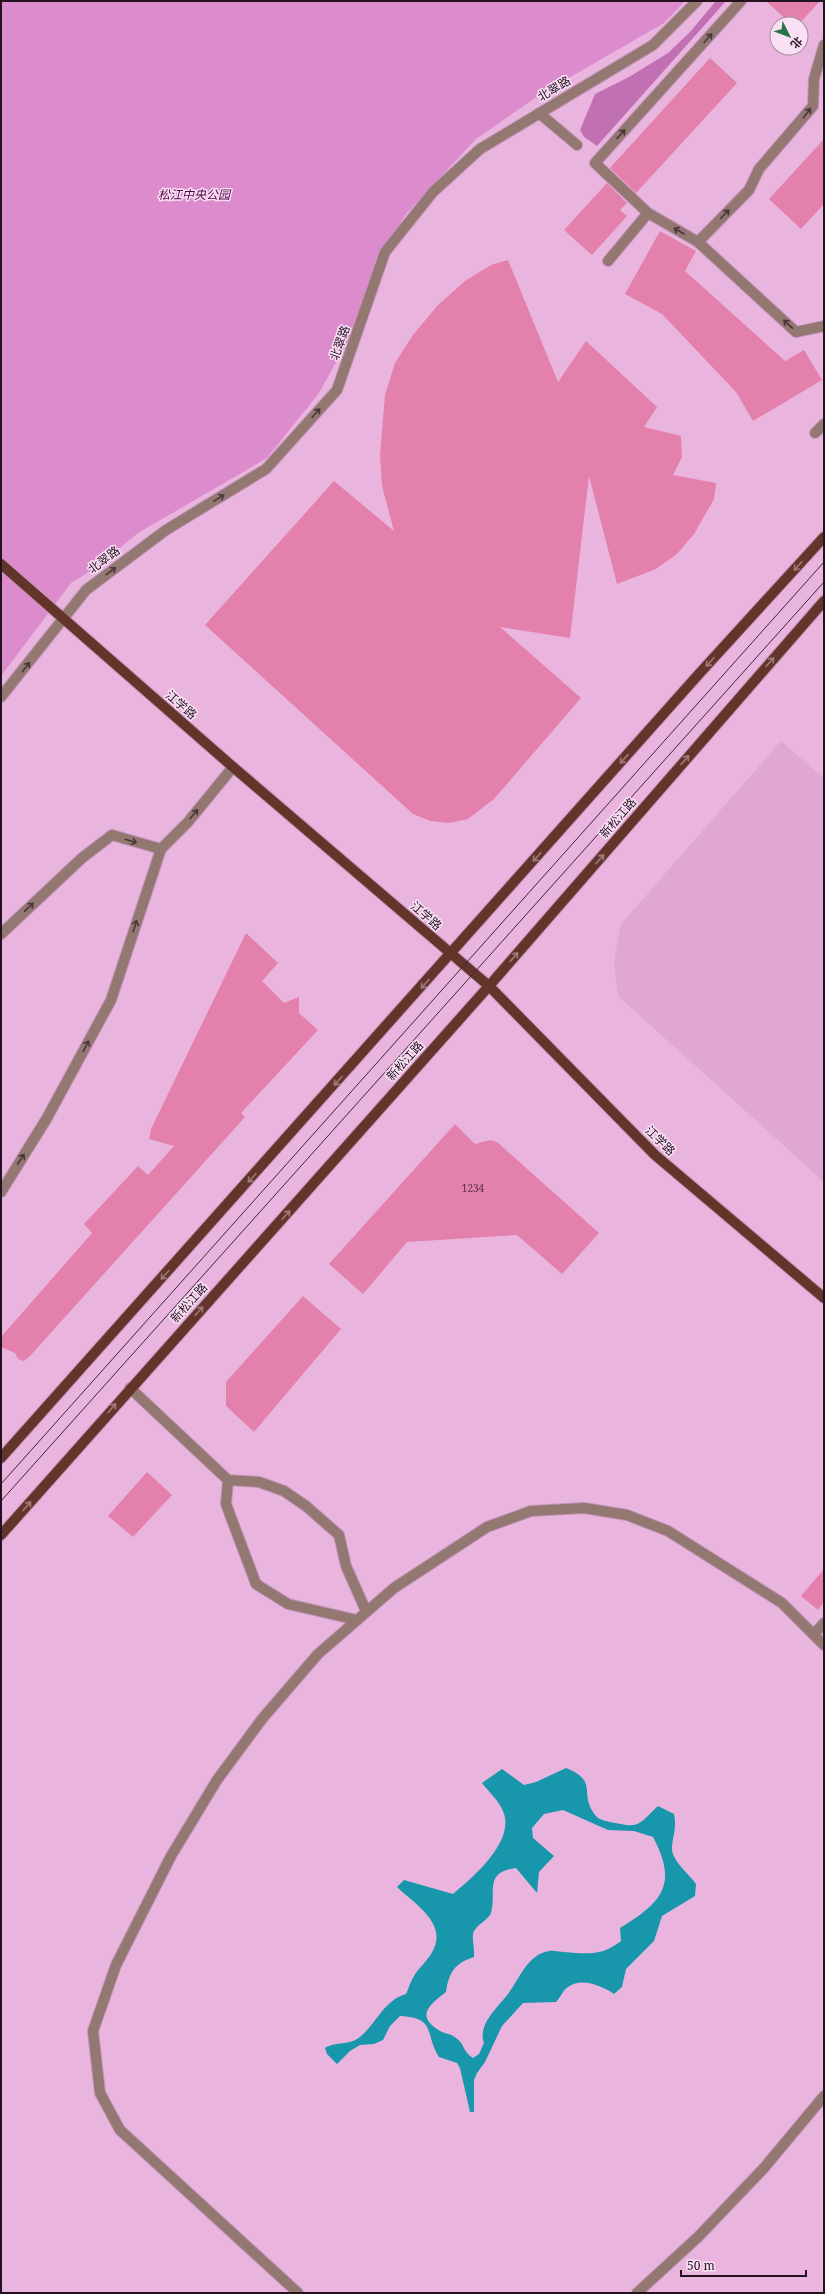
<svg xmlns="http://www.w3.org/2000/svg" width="825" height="2294" font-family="'Noto Serif','Noto Sans SC',serif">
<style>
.built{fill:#e0a7d4}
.green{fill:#dc8bcd}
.forest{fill:#c171b3}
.water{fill:#1796ac;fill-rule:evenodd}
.building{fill:#e380ab}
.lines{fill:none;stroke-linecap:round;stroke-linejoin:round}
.minor-casing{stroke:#c294b8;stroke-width:12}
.major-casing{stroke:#c294b8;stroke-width:12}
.minor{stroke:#937771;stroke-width:10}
.major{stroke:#62342a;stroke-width:10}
.tram{stroke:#3e2739;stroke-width:1}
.oneway{stroke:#4b353c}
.oneway2{stroke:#9f797b}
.labels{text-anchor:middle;stroke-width:3;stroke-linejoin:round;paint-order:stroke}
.number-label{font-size:10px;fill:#542d43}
.street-label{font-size:12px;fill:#241120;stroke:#fae0f4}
.park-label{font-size:12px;font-style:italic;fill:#510549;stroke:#fae0f4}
</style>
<rect width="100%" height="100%" fill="#e9b5de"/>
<!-- built -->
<path class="built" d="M781,741l43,37v404l-206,-186 -4,-35 7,-37z"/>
<!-- green -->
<path class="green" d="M1,1h684l-21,22 -123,71 -65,45 -70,75 -32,52 -23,69 -32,58 -52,65 -129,75 -41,34 -26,16 -70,93z"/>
<!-- forest -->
<path class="forest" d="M716,1h10l-129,145 -13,-9 -4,-7 15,-36 34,-17 39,-24 22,-21z"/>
<!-- water -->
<path class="water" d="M566,1768c32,13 14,24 27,44 5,8 9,8 17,10 30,6 26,5 48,-16l16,8c4,16 -5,31 -1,40 4,11 16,20 23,30l-1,12 -33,20 -8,25 -28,28 -4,18 -8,7c-12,-8 -32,-17 -46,-7 -5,3 -8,11 -12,15l-33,1 -21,23 -17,36 -8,11 -3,7v32h-4l-10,-44 -3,-5 -18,-6c-15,-24 -2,-39 -39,-41l-10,10 -7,14 -9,4 -14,1 -10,6 -13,13 -10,-10 -2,-6c11,-7 24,-2 35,-11 17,-14 24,-37 46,-43 3,-6 4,-12 8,-18 4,-7 12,-14 17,-22 19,-29 -15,-49 -34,-67l7,-7 49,14c20,-17 63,-53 50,-83 -4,-10 -14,-19 -21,-28l20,-14 22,16 12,-3zM563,1810l45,20 26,1 19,6c25,47 10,65 -33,91l1,13c-19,15 -33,13 -57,11 -4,0 -10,-2 -15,-1 -22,4 -29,27 -41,43 -10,13 -31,31 -24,49l-5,11 -6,4c-11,-7 -8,-14 -17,-20 -4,-4 -10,-4 -14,-6 -28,-15 -13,-27 4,-40 3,-20 9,-29 28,-35 1,-8 -3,-20 0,-26 4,-7 15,-12 17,-18 6,-21 -8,-41 25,-45l21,25 2,-21 15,-16 -21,-18 -1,-10 12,-14z"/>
<!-- building -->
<path class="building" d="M766,1h54l-21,23h-8z
M710,58l27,25 -101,110 -26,-25z
M824,139v65l-23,25 -32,-30z
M607,183l20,20 -7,7 7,6 -35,39 -28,-25z
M660,231l36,20 -11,20 100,90 19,-11 18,30 -69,41 -17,-29 -74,-78 -37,-20z
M508,260l50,122 28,-41 71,66 -13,20 37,9 1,21 -9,18 43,8 -2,16 -20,35 -17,20 -21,15 -39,15 -28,-108 -19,162 -70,-11 81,71 -87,101 -26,20 -19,4 -19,-2 -17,-7 -208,-189 129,-144 60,50 -12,-45 -2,-31 5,-60 10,-32 18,-28 24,-29 28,-25 26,-16z
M246,933l32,30 -16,18 22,22 15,-6v16l19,17 -77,83 4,4 -215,239 -6,5 -6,-2 -3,-6 -14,-6v-10l91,-104 -8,-9 54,-58 10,9 26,-29 -25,-7 2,-10z
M455,1124l20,20 15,-4 7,2 102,91 -37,41 -45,-39 -110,7 -44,52 -34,-30z
M303,1296l38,33 -87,103 -28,-26v-24z
M147,1472l25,23 -39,42 -25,-21z
M824,1569v33l-6,8 -17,-14z"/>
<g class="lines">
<defs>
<path id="minor" d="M741,1l-146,162 53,50 50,29 98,90 28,-6
M539,113l38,32
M698,242l51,-52 10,-21 54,-63 1,-27 10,-34
M608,261l40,-48
M815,433l9,-9
M1,697l85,-107 80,-60 100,-61 71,-79 48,-138 48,-60 47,-43 173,-104 44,-44
M1,934l81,-76 30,-23 49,14
M1,1192l46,-74 64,-118 50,-151 27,-27 45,-55
M130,1388l98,92 -2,24 30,80 32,20 69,16
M228,1480l31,2 25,9 22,15 33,29 7,31 20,45
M814,1634l10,-11
M298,2293l-178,-163 -20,-37 -7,-62 23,-66 55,-109 46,-76 45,-61 56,-65 76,-66 93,-61 44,-16 53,-3 43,7 41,16 114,72 42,42
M637,2293l61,-56 66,-69 60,-72"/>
<path id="major" d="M1,564l232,203 256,219 166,169 169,143
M1,1458l697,-783 126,-138
M1,1535l488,-549 335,-385"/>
</defs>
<!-- minor casing -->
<use href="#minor" class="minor-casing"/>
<!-- major casing -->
<use href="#major" class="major-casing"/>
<!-- minor -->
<use href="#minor" class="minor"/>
<!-- major -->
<use href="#major" class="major"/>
<!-- tram -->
<path class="tram" d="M1,1484l823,-922
M1,1501l823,-919"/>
</g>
<!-- one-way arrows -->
<defs><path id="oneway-shaft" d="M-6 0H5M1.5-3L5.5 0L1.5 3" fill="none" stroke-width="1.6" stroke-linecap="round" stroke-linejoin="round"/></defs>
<g class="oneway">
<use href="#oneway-shaft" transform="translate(708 38) rotate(-48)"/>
<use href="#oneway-shaft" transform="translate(807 113) rotate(-52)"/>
<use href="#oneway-shaft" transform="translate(621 134) rotate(-48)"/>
<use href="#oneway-shaft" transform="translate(725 214) rotate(-46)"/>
<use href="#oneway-shaft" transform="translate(679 231) rotate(-150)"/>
<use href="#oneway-shaft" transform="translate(788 324) rotate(-137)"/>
<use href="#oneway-shaft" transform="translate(316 413) rotate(-48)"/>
<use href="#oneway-shaft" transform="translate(219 498) rotate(-31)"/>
<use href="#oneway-shaft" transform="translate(111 571) rotate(-37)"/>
<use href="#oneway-shaft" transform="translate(26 667) rotate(-52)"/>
<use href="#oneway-shaft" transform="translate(194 814) rotate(-50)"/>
<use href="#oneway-shaft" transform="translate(131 841) rotate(17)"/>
<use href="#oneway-shaft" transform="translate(29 907) rotate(-44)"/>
<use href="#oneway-shaft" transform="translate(135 926) rotate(-72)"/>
<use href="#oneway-shaft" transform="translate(86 1046) rotate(-62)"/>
<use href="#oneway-shaft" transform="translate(21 1159) rotate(-57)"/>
</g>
<g class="oneway2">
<use href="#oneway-shaft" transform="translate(798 566) rotate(132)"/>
<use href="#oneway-shaft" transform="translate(710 662) rotate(132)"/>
<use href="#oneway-shaft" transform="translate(770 662) rotate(-48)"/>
<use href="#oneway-shaft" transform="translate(624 759) rotate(132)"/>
<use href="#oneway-shaft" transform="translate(685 760) rotate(-49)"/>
<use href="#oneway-shaft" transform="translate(537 857) rotate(132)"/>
<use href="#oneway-shaft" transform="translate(600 859) rotate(-49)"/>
<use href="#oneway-shaft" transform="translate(514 957) rotate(-49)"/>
<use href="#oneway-shaft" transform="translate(425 984) rotate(132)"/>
<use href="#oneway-shaft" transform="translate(338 1081) rotate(132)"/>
<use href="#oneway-shaft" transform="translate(252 1178) rotate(132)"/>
<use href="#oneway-shaft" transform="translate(286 1215) rotate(-48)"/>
<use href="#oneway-shaft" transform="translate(165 1275) rotate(132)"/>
<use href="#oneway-shaft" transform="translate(199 1311) rotate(-48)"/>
<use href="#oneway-shaft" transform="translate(112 1408) rotate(-49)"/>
<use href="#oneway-shaft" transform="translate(27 1506) rotate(-49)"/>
</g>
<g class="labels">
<!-- number labels -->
<g class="number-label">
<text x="473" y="1192">1234</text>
</g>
<!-- street labels -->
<g class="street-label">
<text transform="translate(554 89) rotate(-31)" y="4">北翠路</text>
<text transform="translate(340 343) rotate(-70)" y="4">北翠路</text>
<text transform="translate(104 560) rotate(-37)" y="4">北翠路</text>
<text transform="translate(181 705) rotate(41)" y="4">江学路</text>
<text transform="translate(618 818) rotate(-49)" y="4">新松江路</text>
<text transform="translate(426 916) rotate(41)" y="4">江学路</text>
<text transform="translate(405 1061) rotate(-48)" y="4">新松江路</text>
<text transform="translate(660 1141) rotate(44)" y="4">江学路</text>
<text transform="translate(189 1303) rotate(-48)" y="4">新松江路</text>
</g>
<!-- park labels -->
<g class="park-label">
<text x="194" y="199">松江中央公园</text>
</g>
</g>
<!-- border -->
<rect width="825" height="2294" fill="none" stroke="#241120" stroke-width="4"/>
<!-- north arrow -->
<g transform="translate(789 36) rotate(132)"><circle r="19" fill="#fae0f4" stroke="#a48d9f"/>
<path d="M0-3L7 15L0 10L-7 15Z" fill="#257546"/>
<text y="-6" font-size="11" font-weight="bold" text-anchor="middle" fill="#241120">北</text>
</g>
<!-- scale -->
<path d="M681 2270v6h125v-6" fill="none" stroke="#241120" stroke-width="2"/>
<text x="687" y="2270" font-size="12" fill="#241120" stroke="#fae0f4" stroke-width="3" paint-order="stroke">50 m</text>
</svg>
